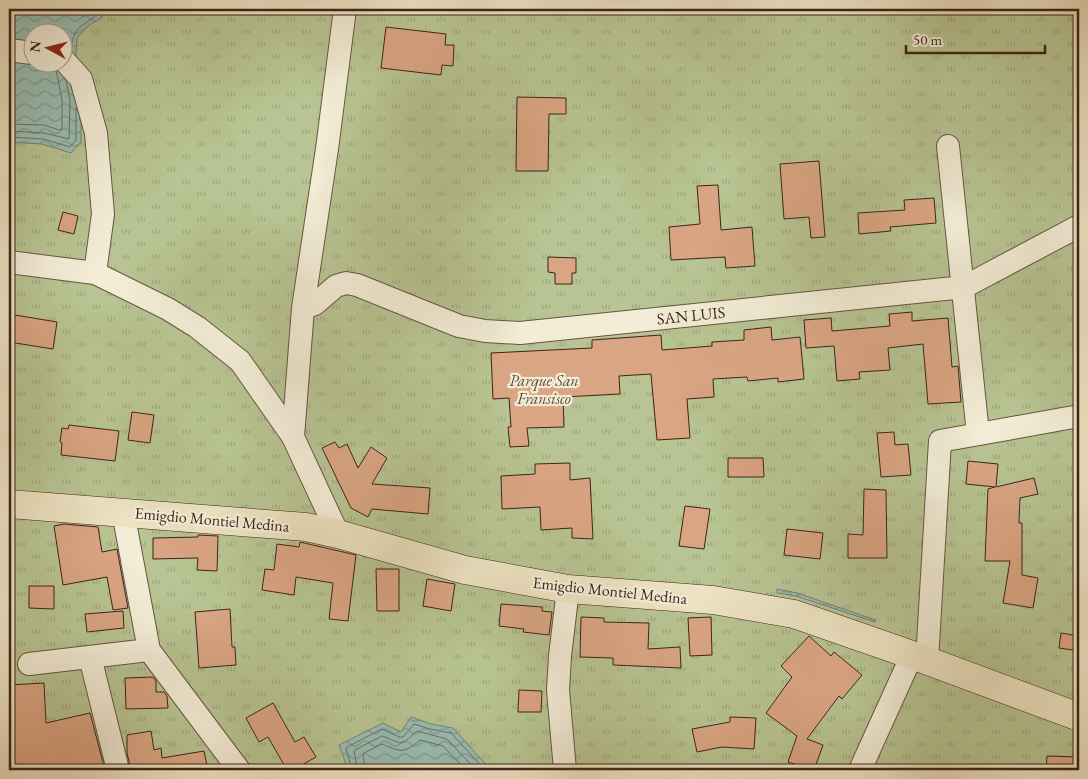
<svg xmlns="http://www.w3.org/2000/svg" width="1088" height="779" font-family="'EB Garamond',serif">
<style>
.grass{fill:url(#grass-tufts);stroke:#7a7456;fill-rule:evenodd}
.water{fill:url(#water-waves);stroke:#748076;fill-rule:evenodd}
.lines{fill:none;stroke-linecap:round;stroke-linejoin:round}
.shore{stroke:#6b7166;stroke-width:1}
.building{fill:#daa583;stroke:#3d2418}
.minor-casing{stroke:#695442;stroke-width:24}
.major-casing{stroke:#3d2418;stroke-width:29}
.minor{stroke:#f3edd7;stroke-width:22}
.major{stroke:#ede3c2;stroke-width:28}
.labels{text-anchor:middle;stroke-width:4.5;stroke-linejoin:round;paint-order:stroke}
.street-label{font-size:16px;fill:#3d2418;stroke:#f3edd7}
.park-label{font-size:16px;font-style:italic;fill:#5c4c37;stroke:#f3edd7}
</style>
<defs>
<pattern id="grass-tufts" width="24" height="20" patternUnits="userSpaceOnUse" patternTransform="scale(1.25)"><rect width="24" height="20" fill="#b8c493"/><path d="M3 7l-1-3M5 7V3M7 7l1-3M15 17l-1-3M17 17v-4M19 17l1-3" fill="none" stroke="#9fa87e"/></pattern>
<pattern id="water-waves" width="16" height="10" patternUnits="userSpaceOnUse" patternTransform="scale(1.25)"><rect width="16" height="10" fill="#99beb4"/><path d="M0 5q4-4 8 0t8 0" fill="none" stroke="#7e9a91"/></pattern>
</defs>
<rect width="100%" height="100%" fill="#ede3c2"/>
<filter id="stains"><feTurbulence type="fractalNoise" baseFrequency=".004" numOctaves="4"/><feColorMatrix values="0 0 0 0 .2 0 0 0 0 .09 0 0 0 0 .02 0 0 0 .5 -.17"/></filter>
<radialGradient id="worn" r=".72"><stop offset=".6" stop-color="#630" stop-opacity="0"/><stop offset="1" stop-color="#630" stop-opacity=".3"/></radialGradient>
<!-- grass -->
<path class="grass" d="M9,9h1070v761h-1070zM32,32h30v30h-30z"/>
<!-- water -->
<path class="water" d="M9,9h99l-7,9 -13,8 -11,12 -2,31 6,29v44l-10,11 -29,-9 -33,-2zM32,32h30v30h-30z
M777,589l20,4 79,27 -1,2 -79,-26 -19,-3z
M411,717l20,7 22,4 38,42h-143l-9,-25 44,-22 18,9z"/>
<g class="lines">
<!-- shore -->
<path class="shore" d="M71,50c2,-29 17,-23 31,-41
M9,124l35,1 15,5 3,-1v-29l-6,-30
M9,131l35,2 25,6 1,-39 -4,-19
M9,137l34,2 27,8 6,-7v-32
M352,770l-6,-21 1,-2 35,-18 17,8h4l11,-13 16,5 21,4 34,37
M358,770l-4,-18 1,-2 27,-14c23,8 16,12 35,-5l30,8 29,31
M366,770l-3,-14 1,-3 18,-9c19,8 22,10 38,-4l23,6 23,24"/>
</g>
<!-- building -->
<path class="building" d="M386,27l60,7 -1,11h9l-1,21 -11,-1 -1,10 -60,-7z
M517,97l49,1v16h-17l-1,57h-32z
M819,161l6,76 -14,1 -2,-21 -25,2 -4,-55z
M718,185l3,45 31,-3 3,39 -29,2 -1,-11 -54,3 -2,-33 31,-3 -3,-38z
M934,198l2,25 -46,4 1,4 -32,3 -1,-21 47,-3 -1,-10z
M63,212l15,4 -4,18 -16,-4z
M548,257l28,1v15h-4v11h-17v-11l-7,-1z
M912,312v9l36,-3 4,49 6,-1 3,36 -33,2 -5,-60 -35,4 2,22 -31,2 1,7 -23,2 -3,-35 -28,2 -2,-28 27,-2 1,13 58,-5 -1,-12z
M9,314l48,8 -4,27 -44,-7z
M771,327l1,13 28,-3 4,42 -26,3v-4l-30,3 -1,-4 -34,2 1,18 -27,2 3,39 -33,2 -6,-66 -32,2 1,18 -57,3 1,30 -37,1 2,18 -19,1 -2,-20h3l-2,-29 -16,1 -2,-46 101,-5v-8l69,-5 1,15 50,-4v-4l32,-2v-10z
M132,412l22,3 -4,28 -22,-3z
M69,425l50,6 -4,30 -54,-6 1,-12 -2,-1 2,-14 6,1z
M894,432l1,13 13,-1 3,31 -30,2 -4,-44z
M335,442l4,6 8,-4 11,24 13,-21 16,11 -15,26 58,4 -2,26 -56,-5 -4,8 -17,-9 -29,-60z
M728,458h35l1,19h-36z
M968,461l30,3 -2,23 38,-9 4,16 -18,4 -1,25h3v52l16,3 -5,30 -30,-5 7,-42h-25l3,-72 7,-2 -29,-3z
M570,463v17l20,-2 3,61 -21,-1v-10l-31,2 -1,-23 -38,2 -1,-33 34,-2v-10z
M864,489l22,1 1,68h-39v-24l15,1z
M685,506l25,3 -6,40 -25,-3z
M64,524l34,3 4,25 15,-3 11,59 -15,2 -6,-33 -44,8 -9,-59z
M787,529l36,4 -3,26 -36,-4z
M198,535l20,1 -1,35 -20,-1 1,-12 -45,1v-21l45,-1z
M300,542l56,13 -8,66 -19,-2 4,-36 -37,-6 -2,18 -32,-5 3,-21 9,1 3,-26 22,3z
M376,569h23v42h-22z
M427,579l28,5 -4,27 -28,-5z
M29,586h25v23l-25,-1z
M501,604l41,3v4l10,1 -3,23 -26,-3 1,-3 -25,-3z
M230,609l2,38h3l1,18 -37,3 -4,-56z
M123,611l1,17 -37,4 -2,-18z
M581,617l23,1v4l45,1 -1,26 32,-2 1,21 -68,-3v-7l-33,-1z
M711,617l1,38 -22,1 -2,-38z
M1061,633l18,3v15l-20,-3z
M809,636l22,20 3,-4 28,23 -20,24 -3,-3 -32,43 16,6 -9,25 -26,-8 9,-26 -31,-23 26,-36 -11,-11z
M153,677l3,4v11h8l3,4 1,12 -42,1 -1,-31z
M44,683l2,40 44,-10 15,57 -96,-1v-84z
M519,690l23,1 -1,21h-23z
M273,703l22,39 9,-5 12,20 -23,13h-6l-19,-33 -9,5 -13,-24z
M730,717l26,1 -2,31 -32,-2 -25,5 -5,-23 38,-7z
M151,731l3,19 7,-2 1,10 42,-7 4,19h-77l-4,-17v-18z
M1047,756l32,1v13h-33z"/>
<g class="lines">
<defs>
<path id="minor" d="M9,50l23,3
M62,58l19,21 15,54 7,81 -8,59
M948,146l30,288
M9,262l86,11 73,36 29,18 43,34 53,76
M303,308l12,-4 21,-18 10,-3 11,2 102,41 26,5 35,2 444,-46 115,-61
M123,512l26,138 90,120
M338,534l-45,-97 10,-129 24,-159 18,-140
M90,657l28,113
M927,661l13,-220 139,-25
M29,664l120,-14
M565,770l-7,-80 2,-34 8,-67
M860,770l52,-115"/>
<path id="major" d="M9,504l297,23 32,7 127,36 103,19 145,11 81,14 118,41 167,62"/>
</defs>
<!-- minor casing -->
<use href="#minor" class="minor-casing"/>
<!-- major casing -->
<use href="#major" class="major-casing"/>
<!-- minor -->
<use href="#minor" class="minor"/>
<!-- major -->
<use href="#major" class="major"/>
</g>
<g class="labels">
<!-- street labels -->
<g class="street-label">
<text transform="translate(691 315) rotate(-6)" y="6">SAN LUIS</text>
<text transform="translate(212 519) rotate(5)" y="6">Emigdio Montiel Medina</text>
<text transform="translate(610 590) rotate(6)" y="6">Emigdio Montiel Medina</text>
</g>
<!-- park labels -->
<g class="park-label">
<text x="544" y="386">Parque San<tspan x="544" dy="18">Fransisco</tspan></text>
</g>
</g>
<!-- margin -->
<rect width="1088" height="779" fill="none" stroke="#ede3c2" stroke-width="30"/>
<rect x="10" y="10" width="1068" height="759" fill="none" stroke="#3d2418" stroke-width="2.5"/>
<rect x="15" y="15" width="1058" height="749" fill="none" stroke="#3d2418"/>
<!-- north arrow -->
<g transform="translate(48 48) rotate(277)"><circle r="24" fill="#f3edd7" stroke="#aa9d8b"/>
<path d="M0-4L9 19L0 12L-9 19Z" fill="#8f2418"/>
<text y="-8" font-size="14" font-weight="bold" text-anchor="middle" fill="#3d2418">N</text>
</g>
<!-- scale -->
<path d="M906 45v8h139v-8" fill="none" stroke="#3d2418" stroke-width="2.5"/>
<text x="913" y="45" font-size="15" fill="#3d2418" stroke="#f3edd7" stroke-width="4" paint-order="stroke">50 m</text>
<rect width="100%" height="100%" filter="url(#stains)"/>
<rect width="100%" height="100%" fill="url(#worn)"/>
</svg>
